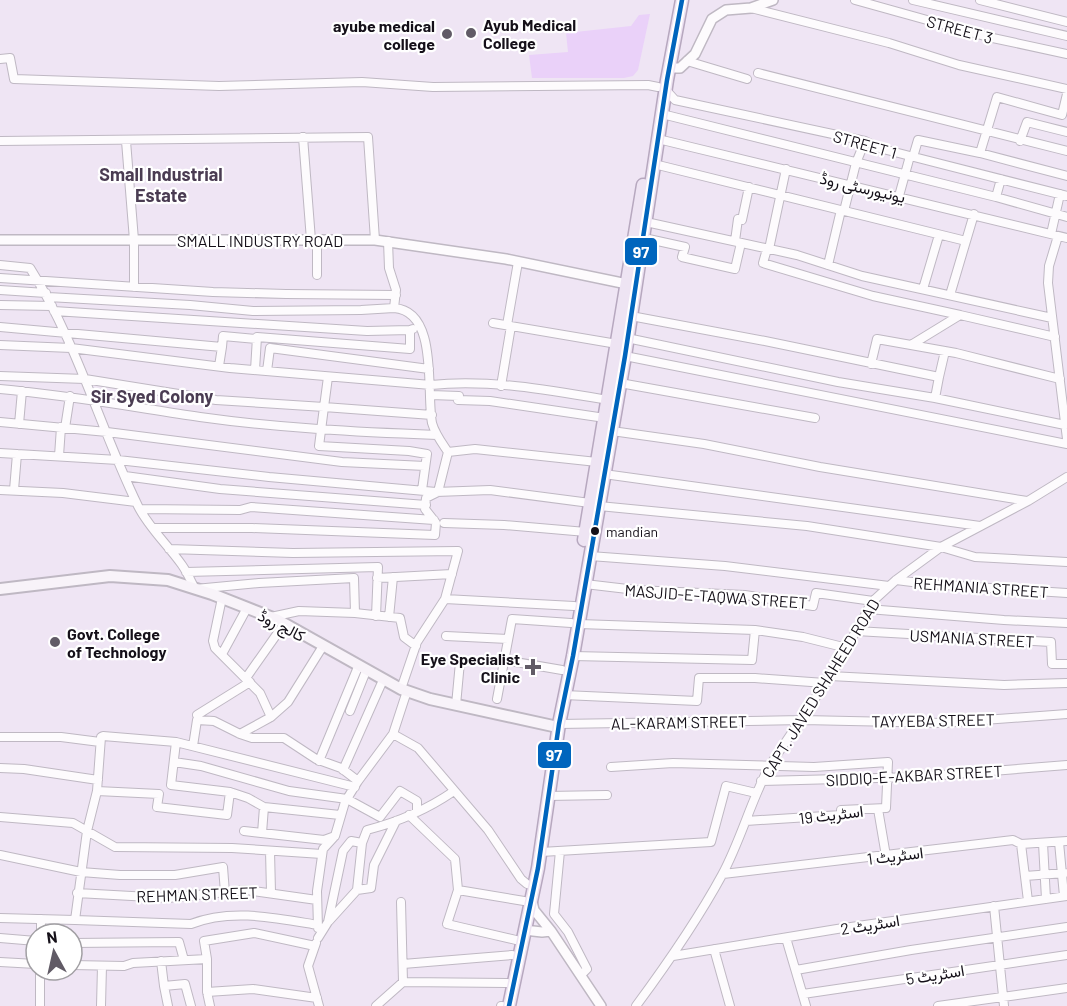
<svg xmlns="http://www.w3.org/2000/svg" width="1067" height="1006" viewBox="0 0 1067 1006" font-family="Barlow,Vazirmatn,sans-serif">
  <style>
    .green { fill: #ead1f9 }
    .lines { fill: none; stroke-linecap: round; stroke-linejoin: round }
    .minor-casing { stroke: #bfb8c3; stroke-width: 10 }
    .tertiary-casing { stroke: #bfb8c3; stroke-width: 12 }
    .secondary-casing { stroke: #bfb8c3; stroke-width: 14 }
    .trunk-casing { stroke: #b7a8bf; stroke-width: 15 }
    .minor { stroke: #fdfbfd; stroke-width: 8 }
    .tertiary { stroke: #fdfbfd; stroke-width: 9 }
    .secondary { stroke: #f8f3f9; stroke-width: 10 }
    .trunk { stroke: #eee4f3; stroke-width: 12 }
    .bus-1-casing { stroke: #fff; stroke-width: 9 }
    .bus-1 { stroke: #0065bd; stroke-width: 4.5 }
    .poi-dot { fill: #615b66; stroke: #fff; stroke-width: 2 }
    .bus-dot { fill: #151019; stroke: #fff; stroke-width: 2 }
    .labels { text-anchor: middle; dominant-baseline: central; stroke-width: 4.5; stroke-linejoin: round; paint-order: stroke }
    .bus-label { font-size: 14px; fill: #151019; stroke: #fff; text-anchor: start }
    .poi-label { font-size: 16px; font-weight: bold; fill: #151019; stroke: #fff; text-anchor: start }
    .street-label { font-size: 16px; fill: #151019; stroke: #fff }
    .neighbourhood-label { font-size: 18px; font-weight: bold; fill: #4a3c52; stroke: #fff }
    .line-badge { stroke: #fff; stroke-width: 2 }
    .badge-label { font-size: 16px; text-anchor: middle; font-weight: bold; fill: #fff }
  </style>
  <rect width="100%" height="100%" fill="#efe5f4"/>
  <path class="green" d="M650,14L638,70L633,76L624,78H532L529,55L568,52L566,33L631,26L639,15Z"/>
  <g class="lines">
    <defs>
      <path id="minor" d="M855,0L988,37L1067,54
        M913,0L1067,36
        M980,0L1067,22
        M751,8L889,43L959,65L1067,89
        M0,59L10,58L14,79L219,86L362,82L433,87L648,85L658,87
        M687,61L747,79
        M758,73L1067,151
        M666,90L675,100L865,141L879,148L910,156L1067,196
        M662,114L996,197L1001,179
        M303,137L311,240
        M658,139L1067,238
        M0,141L368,137L375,240
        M126,141L134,240V287
        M1020,141L1027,122L1067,132
        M980,153L997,97L1062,115L1067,94
        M913,157L918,140L980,153L1067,176
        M654,164L966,241L974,214
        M899,196L910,156
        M996,197L1067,217
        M844,211L856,163L865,141
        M646,222L797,255L862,276L1052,318
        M1051,234L1060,194
        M1058,236L1049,266L1048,283L1067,439
        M644,238L685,247L682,257L735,269L741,243
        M317,240V275
        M735,241L738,219L742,220L749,187
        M767,249L763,263L873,296L960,315
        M769,249L786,169
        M0,265L30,268C77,342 100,428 138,506C149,528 168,545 182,565C187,572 191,581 195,589L259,583L354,578L355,613
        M828,265L841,210
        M0,278L213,292L286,294L396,295
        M923,289L939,235
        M0,290L46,293
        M950,295L966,241
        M48,297L190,305L253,311L361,310L394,308
        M0,305L52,306
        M54,311L367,331L410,330
        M631,316L765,341L939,377L935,398L1065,425
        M493,323L617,344
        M507,325L518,262
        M0,327L222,347L223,336L257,339
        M627,338L838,382L935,398
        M0,345L71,348L230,368L431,385C489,379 550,390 608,400
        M911,345L956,353L1060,379
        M625,356L1067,444
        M871,364L877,339L911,345L960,315L1055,337
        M219,366L222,347
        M255,370L257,337L410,349V330L413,329
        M267,371L270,348L429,369
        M0,376L85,379L216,400L324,407L319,446L409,451L427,454L422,490
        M328,377L324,407L432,415
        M939,377L945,351
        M620,383L815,418
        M501,386L511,326
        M0,389C67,395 133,407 200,417C278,428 358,432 437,435
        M431,395L459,396L458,400L490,401L605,418
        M0,422L107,432L342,462L425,466
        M19,424L22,391
        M65,428L70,396
        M612,431L704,444L820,467L1027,501
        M448,452L475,449L597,462
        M0,453L118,460L269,477L436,492L490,490L590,503
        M59,456L61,427
        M604,474L980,526
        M125,476L220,489L426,505
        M0,490L63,493L136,502
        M14,490L17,454
        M599,506L807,526L941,547L975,557L1067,562
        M140,509L240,510L251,507L434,520
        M444,523L504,525L586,532
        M153,528H252L435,535L436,523L425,509L426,498L438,492L448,452C442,443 435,434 432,423C426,392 439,311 394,308L396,290L389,268L388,241
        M169,549L293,553L458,551L445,599L417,642L401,689
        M590,556L725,566L889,586
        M186,572L378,567L376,616
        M377,578L452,574
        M896,580L928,584L1067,593
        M585,584L636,590L745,595L813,606L816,593L873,601
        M445,599L574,606
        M868,609L1004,620L1067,623
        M271,617L299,611L355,613L400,618L404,637L416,646
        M389,617L393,577
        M579,624L755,630L803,637L847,648
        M856,631L1051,642L1052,664H1067
        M446,636L508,639
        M222,654L247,608
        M573,656L752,660L755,630
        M504,660L562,670
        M830,676L1004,685L1067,683
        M246,678L284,624
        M564,695L697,701L699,678H755L825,683
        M497,699L512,619L571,623
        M456,705L460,662
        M350,711L366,671
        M197,715L250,682
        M271,717L288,702L323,646
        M559,724L803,720L943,723L1067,714
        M240,734L252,738H284L316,759L341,768L358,781
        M393,734L418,748L488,830L521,879L527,884
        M0,737H61L100,742
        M176,742L171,785L230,792L248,798L264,807L340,815
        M193,746L197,720L214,721L240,734L271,717L260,693L215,648L213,641L222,598
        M319,761L358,667
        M174,762L201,766L289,791L347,799L380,817L400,791L417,801V812
        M611,767L673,763L814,767L888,762L886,808L841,810V815L746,821
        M0,768L24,769L98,780
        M343,770L383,680
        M761,781L916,777L1067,765
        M97,791L101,737L103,736L176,742L355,787
        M547,796L607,795
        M878,809L886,856
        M409,815L455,859L458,890L447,924L516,940
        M0,817L73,823L87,831L97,791L159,794L157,807L227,815L230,792
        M244,831L324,840L335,836L345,802L358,781L393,734L407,691
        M262,833L264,807
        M1059,842L1064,896
        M1043,843L1046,899
        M1021,844L1028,901
        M270,851L271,892
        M560,851L554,914L568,932L587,969L581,975
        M541,852L711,842L726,786L756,793
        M0,855L81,872L120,875H175L223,867L225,893
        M723,874L1013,840L1021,844L1067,841
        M1025,876L1065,873
        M357,890L371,888L374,865L396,821
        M458,890L524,901
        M77,893L168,898L246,890L317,900
        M401,902L403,982
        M994,906L1004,1006
        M0,918L75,920L87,831L115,847L232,848L322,854
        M75,920L191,924C231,908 276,918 318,925
        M329,921L357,890L362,843
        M318,928L317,891L323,849L334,837
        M41,934V919
        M0,938L36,941
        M318,938L328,922L343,851L351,841L362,843L367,830C398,822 428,809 454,791
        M786,938L806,1006
        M72,943L179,942L184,960
        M316,943L308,966L319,1006
        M714,949L730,1006
        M673,956L837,929L1067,896
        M161,961L164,986L185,984L191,1006
        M0,962L36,964
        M403,964L512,955
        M72,965L124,966L133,963L207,959
        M796,970L911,950L1067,927
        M164,986L168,1006
        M207,992L253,989L317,998
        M803,994L1067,955
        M40,1006V970
        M101,1006L102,966
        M210,1006L207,992V959L204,941L254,933L315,946
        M376,1006L403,982L507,983
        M501,1006H502
        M636,1006C667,964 697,921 722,875C741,840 751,800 770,765L833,672L873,601L896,580L941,547L1028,501L1067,477
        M938,1006L1067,988"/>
      <path id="tertiary" d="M670,68H680L695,54L712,19L726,10L751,8L773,0
        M0,240H375L506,259L627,284
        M532,901L534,910L551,931L601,1006
        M524,930L542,932L551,931"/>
      <path id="secondary" d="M0,589L110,576L168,580L212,594L278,620L401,689L430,699L553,726"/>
      <path id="trunk" d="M584,540L643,185
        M509,1006L538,868L559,724L573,656L625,356L667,80L682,0"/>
    </defs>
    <use href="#minor" class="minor-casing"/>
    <use href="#tertiary" class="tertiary-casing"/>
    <use href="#secondary" class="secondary-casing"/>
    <use href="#trunk" class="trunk-casing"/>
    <use href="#minor" class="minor"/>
    <use href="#tertiary" class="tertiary"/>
    <use href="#secondary" class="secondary"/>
    <use href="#trunk" class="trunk"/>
    <defs>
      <path id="bus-1" d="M509,1006L538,868L559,724L573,656L625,356L667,80L682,0"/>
    </defs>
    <use href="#bus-1" class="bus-1-casing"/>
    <use href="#bus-1" class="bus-1"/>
  </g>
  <g class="poi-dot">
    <circle cx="471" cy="33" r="6"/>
    <circle cx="447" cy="34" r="6"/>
    <circle cx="55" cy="642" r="6"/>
    <path d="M530 658h6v6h6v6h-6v6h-6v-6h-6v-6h6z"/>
  </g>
  <circle class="bus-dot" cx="595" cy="531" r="5"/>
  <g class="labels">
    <g class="bus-label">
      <text x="606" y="531">mandian</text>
    </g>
    <g class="poi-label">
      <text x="483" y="24">Ayub Medical<tspan x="483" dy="18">College</tspan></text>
      <text x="435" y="25" text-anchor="end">ayube medical<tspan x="435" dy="18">college</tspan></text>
      <text x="67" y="633">Govt. College<tspan x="67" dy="18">of Technology</tspan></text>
      <text x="520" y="658" text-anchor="end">Eye Specialist<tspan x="520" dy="18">Clinic</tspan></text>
    </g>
    <g class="street-label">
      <text transform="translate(960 29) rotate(15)">STREET 3</text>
      <text transform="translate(865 144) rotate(16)">STREET 1</text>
      <text transform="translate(863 187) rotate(13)">یونیورسٹی روڈ</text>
      <text x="260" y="240">SMALL INDUSTRY ROAD</text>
      <text transform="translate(981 587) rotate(4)">REHMANIA STREET</text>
      <text transform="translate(716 596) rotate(4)">MASJID-E-TAQWA STREET</text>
      <text transform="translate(282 625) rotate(27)">کالج روڈ</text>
      <text transform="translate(972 638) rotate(3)">USMANIA STREET</text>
      <text transform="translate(820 688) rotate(-58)">CAPT. JAVED SHAHEED ROAD</text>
      <text transform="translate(933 720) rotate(-1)">TAYYEBA STREET</text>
      <text transform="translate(679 722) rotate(-1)">AL-KARAM STREET</text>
      <text transform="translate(914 775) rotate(-3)">SIDDIQ-E-AKBAR STREET</text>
      <text transform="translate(831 814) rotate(-7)">اسٹریٹ 19</text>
      <text transform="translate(895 855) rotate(-7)">اسٹریٹ 1</text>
      <text transform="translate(197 894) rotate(-2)">REHMAN STREET</text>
      <text transform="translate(870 924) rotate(-9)">اسٹریٹ 2</text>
      <text transform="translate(935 974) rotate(-9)">اسٹریٹ 5</text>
    </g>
    <g class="neighbourhood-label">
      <text x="161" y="174">Small Industrial<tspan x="161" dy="21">Estate</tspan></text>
      <text x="152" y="396">Sir Syed Colony</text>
    </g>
  </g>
  <g class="line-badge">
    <rect x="624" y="237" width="34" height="29" rx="6" fill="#0065bd"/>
    <rect x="537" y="741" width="35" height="28" rx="6" fill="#0065bd"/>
  </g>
  <g class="badge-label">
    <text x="641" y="258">97</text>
    <text x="554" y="761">97</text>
  </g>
  <g transform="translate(54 952) rotate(352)"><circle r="28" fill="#ffffff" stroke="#a19fa3" stroke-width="1.5"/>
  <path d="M0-4.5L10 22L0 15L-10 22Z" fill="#615b66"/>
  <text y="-9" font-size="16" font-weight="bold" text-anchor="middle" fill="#151019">N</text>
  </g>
</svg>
